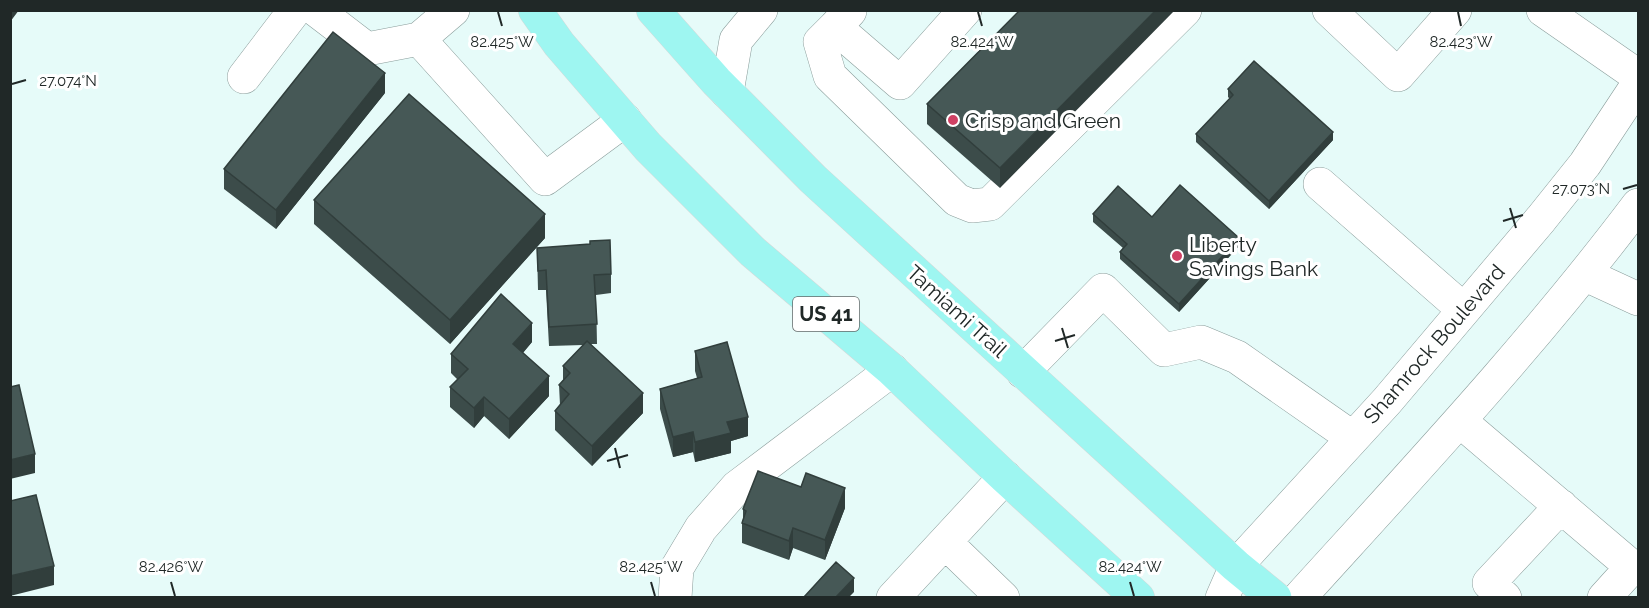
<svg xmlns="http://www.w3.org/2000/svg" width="1649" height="608" viewBox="0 0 1649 608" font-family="Raleway,sans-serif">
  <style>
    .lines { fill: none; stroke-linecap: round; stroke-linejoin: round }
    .minor-casing { stroke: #8a9d9b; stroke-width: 34 }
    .major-casing { stroke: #d7d8d8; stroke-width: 34 }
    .minor { stroke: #fff; stroke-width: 33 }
    .major { stroke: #9ef6f1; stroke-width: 33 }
    .wall { fill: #3c4c4a }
    .shaded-wall { fill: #313e3c }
    .building { fill: #465856; stroke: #313e3c; stroke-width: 1.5 }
    .ticks { fill: none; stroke: #202827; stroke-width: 2 }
    .poi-dot { fill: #d04164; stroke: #fff; stroke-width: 2 }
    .labels { text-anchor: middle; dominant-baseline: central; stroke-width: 6; stroke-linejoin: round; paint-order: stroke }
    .shield { fill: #fff; stroke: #636868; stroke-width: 1.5 }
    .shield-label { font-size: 20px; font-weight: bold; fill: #202827 }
    .poi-label { font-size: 21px; fill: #202827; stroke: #fff; text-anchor: start }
    .street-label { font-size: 21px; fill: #202827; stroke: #fff }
    .ticks-label { font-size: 15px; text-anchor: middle; fill: #202827; stroke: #fff; stroke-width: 6; stroke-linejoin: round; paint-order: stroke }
  </style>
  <rect width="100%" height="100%" fill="#e6fbf9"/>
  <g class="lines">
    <defs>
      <path id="minor" d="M316,10L367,49L419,39
        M453,10L419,39L545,179L625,120
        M1329,10L1398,75L1455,10
        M1543,10L1638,76
        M850,11L835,27L900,83L965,10
        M835,27L820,42L830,76L957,200L972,206L990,204L1185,10
        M244,77L295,10
        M727,92L736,40L761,10
        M1320,184L1464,310
        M1586,275L1638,299
        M1023,372L1103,290L1164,350L1201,342L1237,357L1353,438
        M1460,421L1632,567L1604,598
        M945,542L1003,598
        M675,598L677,568L701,528L737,487L892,370
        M893,598L1005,477
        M1222,598L1236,566L1387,401L1541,219L1585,164L1638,84
        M1299,598C1416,469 1534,343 1638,205
        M1505,598L1489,583L1561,506"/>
      <path id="major" d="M535,10L559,44L648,147L753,252L892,370L1005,477L1138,598
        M653,10L716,81L813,179L1236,566L1275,598"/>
    </defs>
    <use href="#minor" class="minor-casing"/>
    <use href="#major" class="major-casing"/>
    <use href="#minor" class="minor"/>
    <use href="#major" class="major"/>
  </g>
  <path class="wall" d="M1020,10L1000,188L927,124V104Z
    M1228,89L1333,140L1269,209L1196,142V134L1230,99L1228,97Z
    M385,93L276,229L224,189V169Z
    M314,200L545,238L450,344L314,224Z
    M1093,214L1152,217L1239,246L1179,312L1120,259V252L1123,248L1093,222Z
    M537,248L611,274V293L596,295L597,344H591L643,413L592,466L555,430V411L560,405L559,385L563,380V366L583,345L549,346L546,290H538Z
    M532,342L523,353L549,396L509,439L484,416L474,428L450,407V387L458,380L451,373V354Z
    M695,351L748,436L731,441V453L695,462L693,452L673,457L660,409V389L697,378L695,371Z
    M845,508L825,560L793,548L789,560L742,543V523L743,519V509Z"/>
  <path class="shaded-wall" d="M10,10H19L10,22Z
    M1156,10H1175L1000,188V168Z
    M385,73V93L276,229V210Z
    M1333,132V140L1269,209V201Z
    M545,214V238L450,344V320Z
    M1239,238V246L1179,312V304Z
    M532,323V342L513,364V344Z
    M549,376V396L509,439V419Z
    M643,393V413L592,466V446Z
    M484,397V416L474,428V408Z
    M748,417V436L731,441V453L695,462V442L727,422Z
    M693,432V452L673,457V437Z
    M35,454V473L10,479V460Z
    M845,488V508L825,560V540Z
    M793,528V548L789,560V541Z
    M54,566V585L10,596V576Z
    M854,578V592L849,597H836Z"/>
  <path class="building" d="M1020,10H1156L1000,168L927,104Z
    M333,32L385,73L276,210L224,169Z
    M1254,61L1333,132L1269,201L1196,134L1233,95L1228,89Z
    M409,94L545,214L450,320L314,200Z
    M1180,185L1239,238L1179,304L1120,252L1127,244L1093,214L1118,186L1152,217Z
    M610,240L611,274L594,275L597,324L549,327L546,270L538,271L537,248L590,244V241Z
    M501,294L532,323L513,344L549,376L509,419L484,397L474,408L450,387L468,369L451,354Z
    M587,341L643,393L592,446L555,411L569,394L559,385L570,373L563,366Z
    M727,342L748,417L727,422L731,433L695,442L693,432L673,437L660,389L702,377L695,351Z
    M19,385L35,454L10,460V387Z
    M758,471L801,487L806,473L845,488L825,540L793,528L789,541L742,523L746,511L743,509Z
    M36,495L54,566L10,576V501Z
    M836,562L854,578L836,597H804Z"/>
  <path class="ticks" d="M498,12L502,26M978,12L982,26M1458,12L1461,26M12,84L26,80M1623,189L1637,185M1510,208L1516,228M1503,221L1523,215M1062,328L1068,348M1055,341L1075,335M615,448L620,468M607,461L628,455M171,582L175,596M651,582L655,596M1130,582L1134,596"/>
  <g class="poi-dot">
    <circle cx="953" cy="120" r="6"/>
    <circle cx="1177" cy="256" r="6"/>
  </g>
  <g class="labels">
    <rect class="shield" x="793" y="297" width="66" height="34" rx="4.5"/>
    <g class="shield-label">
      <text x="826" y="314">US 41</text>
    </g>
    <g class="poi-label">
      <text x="965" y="120">Crisp and Green</text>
      <text x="1189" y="244">Liberty<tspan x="1189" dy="24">Savings Bank</tspan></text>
    </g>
    <g class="street-label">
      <text transform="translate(957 311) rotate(42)">Tamiami Trail</text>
      <text transform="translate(1434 344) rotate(-49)">Shamrock Boulevard</text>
    </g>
  </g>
  <g class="ticks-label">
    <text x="502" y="47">82.425°W</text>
    <text x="982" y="47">82.424°W</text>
    <text x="1461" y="47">82.423°W</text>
    <text x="68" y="86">27.074°N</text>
    <text x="1581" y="194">27.073°N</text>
    <text x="171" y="572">82.426°W</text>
    <text x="651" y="572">82.425°W</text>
    <text x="1130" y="572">82.424°W</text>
  </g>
  <rect width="1649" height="608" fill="none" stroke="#202827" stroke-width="24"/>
</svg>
